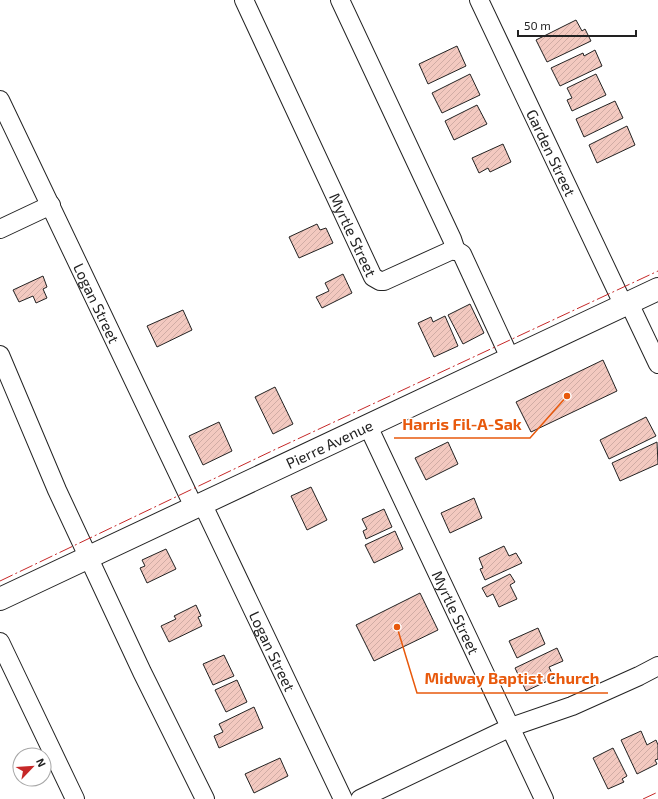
<svg xmlns="http://www.w3.org/2000/svg" width="658" height="799" viewBox="0 0 658 799" font-family="'Exo 2',sans-serif">
  <style>
    .building { fill: url(#building-hatch); stroke: #222 }
    .lines { fill: none; stroke-linecap: round; stroke-linejoin: round }
    .minor-casing { stroke: #222; stroke-width: 20 }
    .major-casing { stroke: #222; stroke-width: 24 }
    .minor { stroke: #fff; stroke-width: 18 }
    .major { stroke: #fff; stroke-width: 22 }
    .power { stroke: #c62828; stroke-width: 1; stroke-dasharray: 14 3 2 3; stroke-linecap: butt }
    .labels { text-anchor: middle; dominant-baseline: central; stroke-width: 3; stroke-linejoin: round; paint-order: stroke }
    .street-label { font-size: 15px; fill: #222; stroke: #fff }
    .leader { fill: none; stroke: #e8590c; stroke-width: 1.5 }
    .callout-dot { fill: #e8590c; stroke: #fff; stroke-width: 1.5 }
    .callout-label { font-size: 16px; text-anchor: middle; font-weight: bold; fill: #e8590c; stroke: #fff; stroke-width: 3; stroke-linejoin: round; paint-order: stroke }
  </style>
  <defs>
    <pattern id="building-hatch" width="6" height="6" patternUnits="userSpaceOnUse"><rect width="6" height="6" fill="#f3c9c0"/><path d="M-1 1l2-2M0 6l6-6M5 7l2-2" fill="none" stroke="#d0aca5"/></pattern>
  </defs>
  <rect width="100%" height="100%" fill="#fff"/>
  <path class="building" d="M576,20L582,31L585,29L591,41L547,62L536,40Z
    M457,46L466,66L428,84L419,64Z
    M595,50L602,66L560,86L551,68L583,53L584,56Z
    M470,74L480,95L442,113L432,93Z
    M596,74L606,95L572,111L567,100L572,98L567,88Z
    M615,101L623,118L584,137L576,119Z
    M477,105L487,124L454,140L445,121Z
    M627,126L635,145L597,163L589,145Z
    M503,144L511,162L490,172L488,168L479,173L472,158Z
    M317,224L320,230L326,228L333,243L299,258L289,237Z
    M343,274L352,293L322,308L316,297L329,291L325,283Z
    M43,276L47,287L43,289L47,298L36,303L33,296L19,302L13,290Z
    M470,304L484,333L463,344L448,315Z
    M183,310L192,330L157,347L147,326Z
    M445,316L458,346L434,357L418,323L431,317L433,322Z
    M603,360L617,391L531,432L516,402Z
    M275,387L293,424L273,434L255,397Z
    M646,417L656,436L609,459L600,440Z
    M219,422L232,451L203,465L189,436Z
    M448,442L458,464L426,480L415,458Z
    M657,442L658,464L620,481L612,463Z
    M311,487L327,520L307,530L291,496Z
    M474,498L482,518L450,533L441,513Z
    M384,509L392,527L366,539L363,531L367,529L362,519Z
    M395,531L403,549L374,563L365,545Z
    M504,546L509,556L516,553L522,563L485,580L480,569L483,568L479,558Z
    M166,549L176,569L147,583L140,568L145,566L142,560Z
    M510,574L515,582L510,585L517,599L499,607L493,594L487,597L482,588Z
    M420,593L438,630L374,661L356,625Z
    M196,605L201,616L198,617L202,626L169,642L161,626L176,619L174,616Z
    M538,628L545,644L517,658L509,641Z
    M557,648L563,661L549,667L554,678L526,691L515,668Z
    M224,655L234,676L213,685L203,664Z
    M237,680L247,702L226,712L215,690Z
    M254,707L263,728L219,748L214,736L223,732L219,724Z
    M641,731L647,745L656,740L658,745V759L655,760L657,764L637,774L621,740Z
    M613,748L627,776L622,779L624,782L608,789L593,758Z
    M280,758L288,776L254,793L245,774Z"/>
  <g class="lines">
    <defs>
      <g id="minor">
        <path id="s1" d="M244,0L373,277L380,281H384L450,251C455,250 458,251 462,254L510,358"/>
        <path d="M340,0L452,239L456,251"/>
        <path id="s2" d="M479,0L624,306"/>
        <path id="s3" d="M0,100L194,507"/>
        <path d="M0,229L51,205"/>
        <path d="M629,303L658,364"/>
        <path d="M0,355L57,490L142,672L205,799"/>
        <path id="s4" d="M368,426L544,799"/>
        <path id="s5" d="M202,503L343,799"/>
        <path d="M0,642L75,799"/>
        <path d="M360,799L511,727L572,706L639,676L658,666"/>
      </g>
      <g id="major">
        <path id="s6" d="M0,599L658,289"/>
      </g>
    </defs>
    <use href="#minor" class="minor-casing"/>
    <use href="#major" class="major-casing"/>
    <use href="#minor" class="minor"/>
    <use href="#major" class="major"/>
    <path class="power" d="M0,581L274,450L658,271
      M643,799L658,792"/>
  </g>
  <g class="labels">
    <g class="street-label">
      <text stroke="none"><textPath href="#s2" startOffset="169">Garden Street</textPath></text>
      <text stroke="none"><textPath href="#s1" startOffset="259">Myrtle Street</textPath></text>
      <text stroke="none"><textPath href="#s3" startOffset="225">Logan Street</textPath></text>
      <text stroke="none"><textPath href="#s6" startOffset="364">Pierre Avenue</textPath></text>
      <text stroke="none"><textPath href="#s4" startOffset="206">Myrtle Street</textPath></text>
      <text stroke="none"><textPath href="#s5" startOffset="164">Logan Street</textPath></text>
    </g>
  </g>
  <path class="leader" d="M567 396L530 438H394M397 627L417 693H608"/>
  <g class="callout-dot">
    <circle cx="567" cy="396" r="4"/>
    <circle cx="397" cy="627" r="4"/>
  </g>
  <g class="callout-label">
    <text x="462" y="430">Harris Fil-A-Sak</text>
    <text x="512" y="684">Midway Baptist Church</text>
  </g>
  <g transform="translate(32 767) rotate(65)"><circle r="19" fill="#ffffff" stroke="#a7a7a7"/>
  <path d="M0-3L7 15L0 10L-7 15Z" fill="#c62828"/>
  <text y="-6" font-size="11" font-weight="bold" text-anchor="middle" fill="#222222">N</text>
  </g>
  <path d="M518 30v6h118v-6" fill="none" stroke="#222222" stroke-width="2"/>
  <text x="524" y="30" font-size="12" fill="#222222" stroke="#ffffff" stroke-width="3" paint-order="stroke">50 m</text>
</svg>
